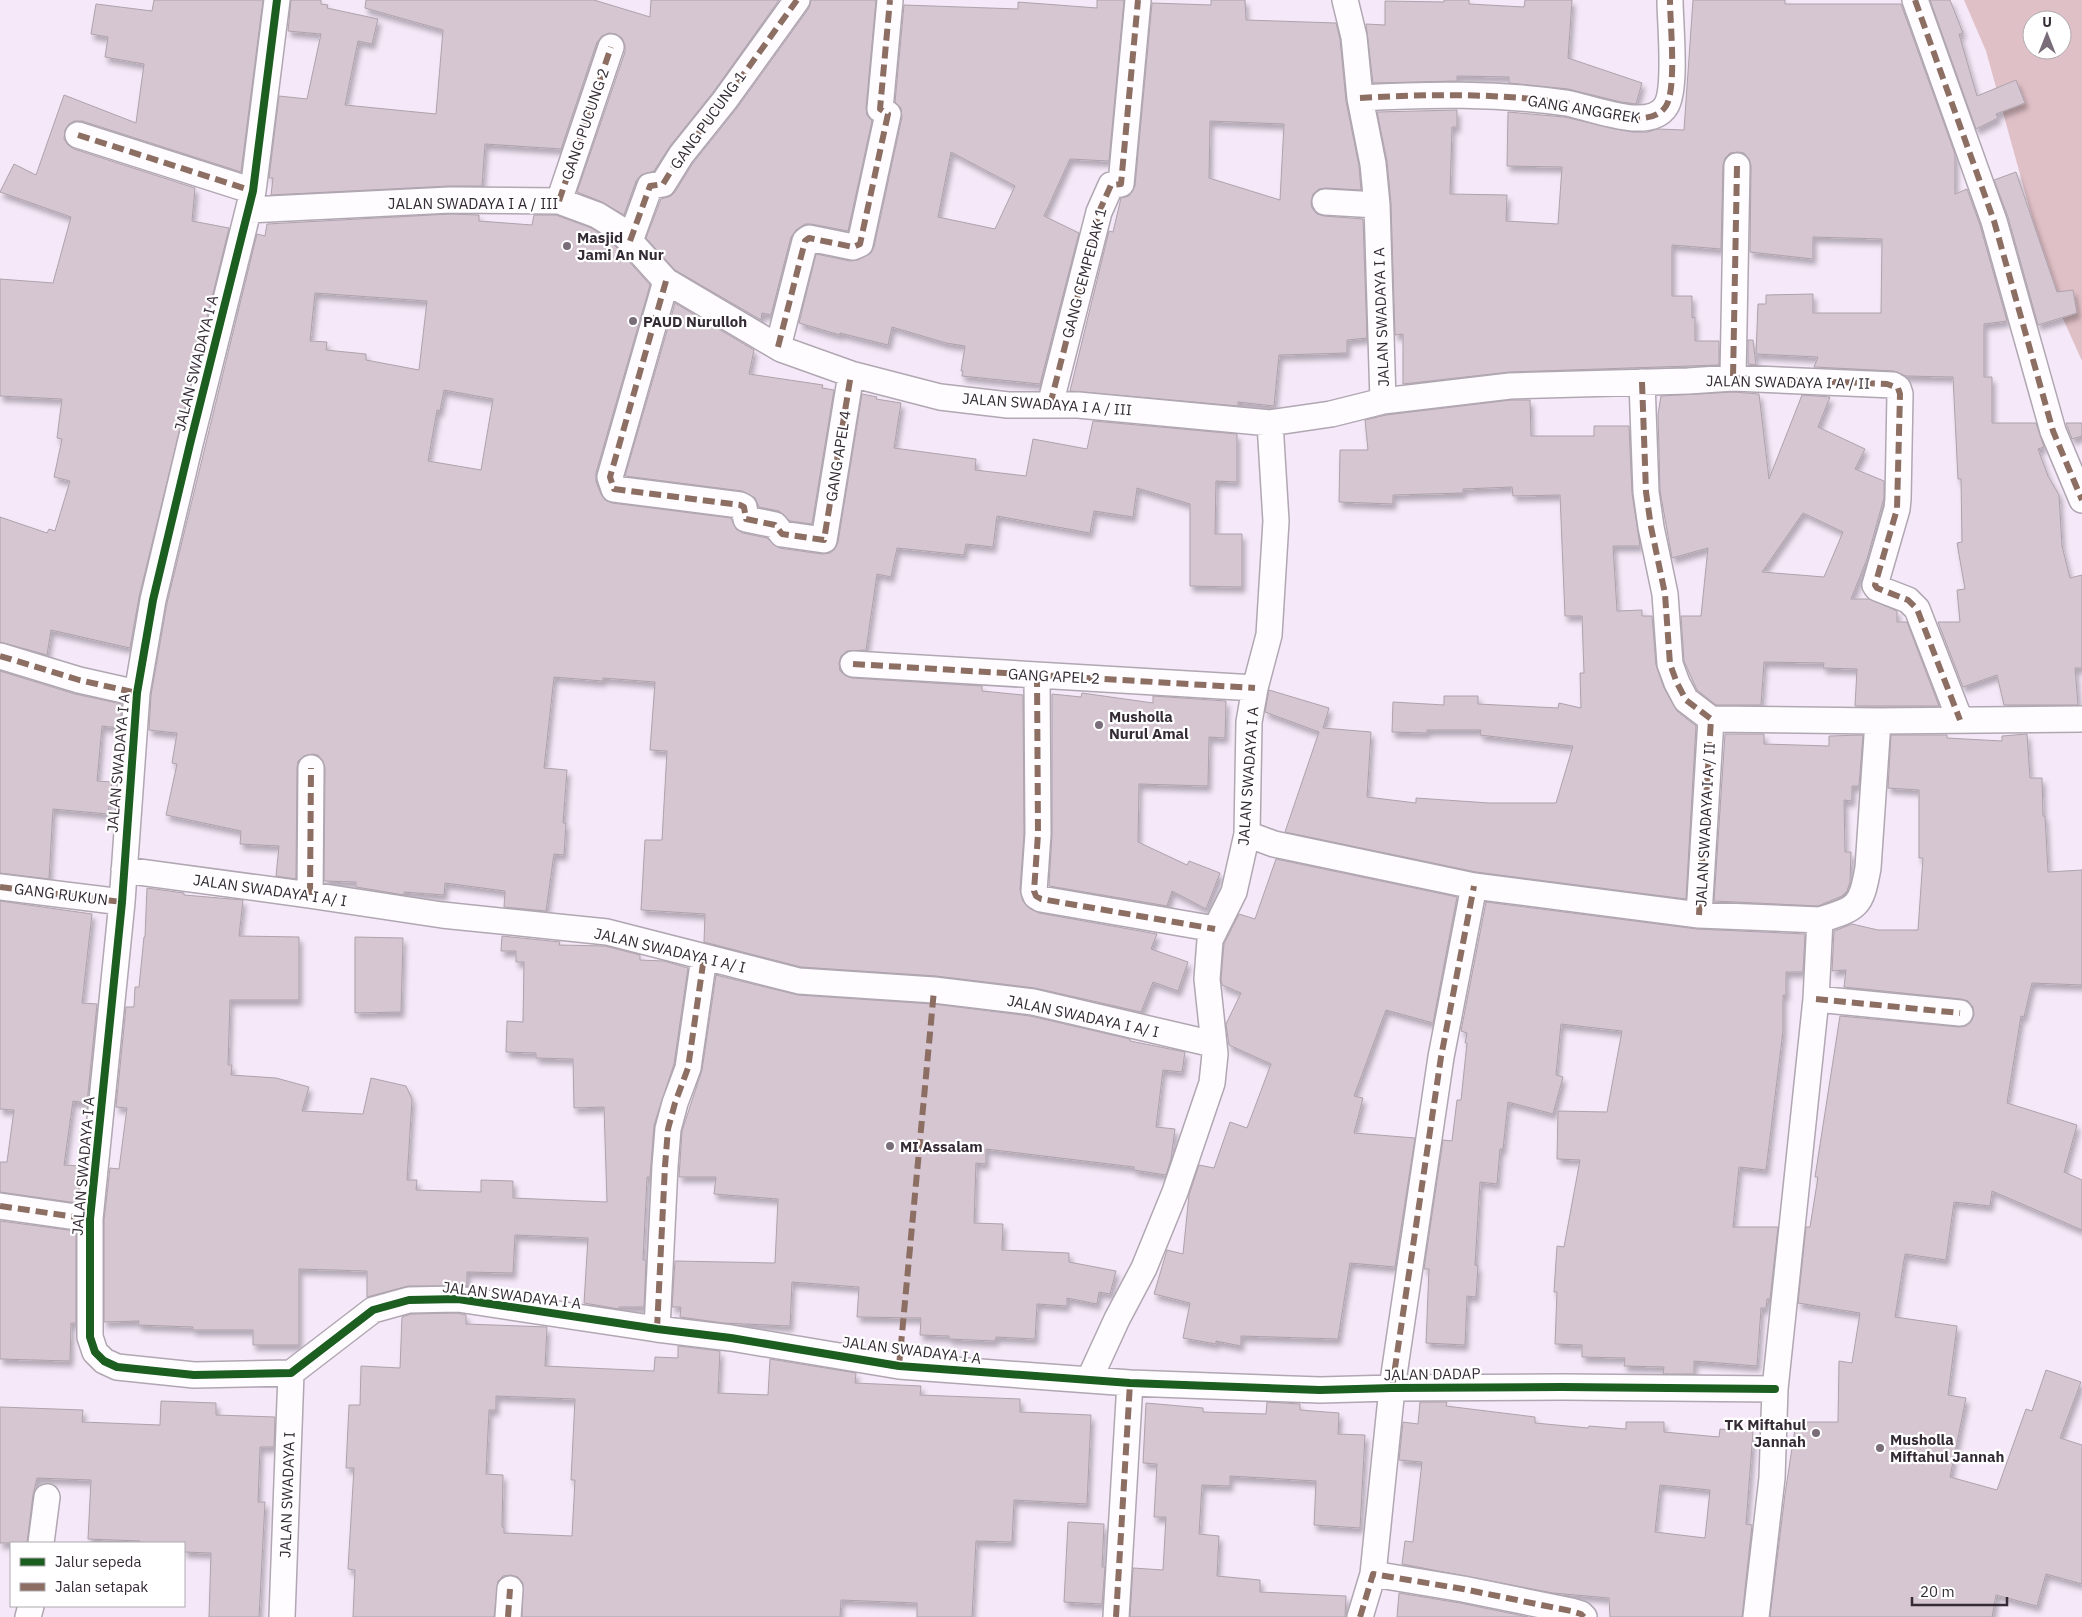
<svg xmlns="http://www.w3.org/2000/svg" width="2082" height="1617" viewBox="0 0 2082 1617" font-family="'IBM Plex Sans',sans-serif">
  <style>
    .forest { fill: #e0c0c7; fill-rule: evenodd }
    .building { fill: #d5c6d1; stroke: #aea2ac; fill-rule: evenodd; filter: url(#shadow) }
    .lines { fill: none; stroke-linecap: round; stroke-linejoin: round }
    .minor-casing { stroke: #b0a7b2; stroke-width: 28 }
    .minor { stroke: #fefcfe; stroke-width: 25 }
    .quiet { stroke: #8d6e63; stroke-width: 6; stroke-dasharray: 12 6; stroke-linecap: butt }
    .cycleway-casing { stroke: #fff; stroke-width: 11 }
    .cycleway { stroke: #1b5e20; stroke-width: 8 }
    .poi-dot { fill: #786d79; stroke: #fff; stroke-width: 2 }
    .labels { text-anchor: middle; dominant-baseline: central; stroke-width: 4.5; stroke-linejoin: round; paint-order: stroke }
    .street-label { font-size: 15px; fill: #342b35; stroke: #fff }
    .poi-label { font-size: 15px; font-weight: bold; fill: #342b35; stroke: #fff; text-anchor: start }
  </style>
  <defs>
    <filter id="shadow"><feDropShadow dx="3" dy="5.5" stdDeviation="2.5" flood-color="#0004"/></filter>
  </defs>
  <rect width="100%" height="100%" fill="#f5e8f8"/>
  <path class="forest" d="M1964,0H2082V361L2055,301L1986,51ZM2032,20H2062V50H2032Z"/>
  <path class="building" d="M154,0H263L241,172L82,121H74L69,124L65,130L64,139L68,145L74,149L195,188L192,221L229,228L139,597L130,648L51,630L47,655L0,642V517L47,533L49,529L55,531L70,481L54,477L62,439L57,438L62,399L0,396V279L53,283L71,217L0,192L14,164L36,175L64,95L136,123L144,64L105,57L108,37L91,34L96,4L152,11Z
    M291,0H321V4L328,5L327,8L378,19L372,44L358,41L345,105L436,114L443,30L365,8L366,0H594L650,17L651,0H779L714,91L670,146L654,171L641,175L636,181L624,215L602,202L577,192L625,52V45L622,38L616,34L609,33L602,36L597,42L561,149L485,144L482,186H449L271,195L273,178H269L279,96L307,99L321,34L288,31Z
    M811,0H876L866,108L867,115L872,121L848,231L811,224H805L796,230L791,237L771,315L762,313L761,320L675,270L646,238L661,199L671,196L675,192L693,163L737,108L809,8Z
    M1097,0H1124L1109,161L1070,159L1044,216L1079,233L1040,384L962,376L963,371H961L965,346L946,343L892,327L888,345L840,333V335L799,323L816,254L850,261L858,260L871,253L874,247L902,117L901,108L895,102L904,5L1018,9V2L1097,8ZM951,152L1015,186L995,229L938,217Z
    M1211,0H1245L1246,20L1336,23L1340,39L1346,101L1359,166L1361,190L1326,188L1319,189L1313,194L1311,202L1312,208L1317,214L1324,216L1363,219L1367,338L1347,340V353L1279,355L1274,406L1238,402V406L1070,391L1109,231L1113,232L1121,198L1129,196L1135,186L1152,3L1211,5ZM1210,121L1284,124L1280,200L1209,178Z
    M1444,0H1469V4L1524,7L1525,0H1572L1568,58L1642,83L1636,104L1621,102L1568,89L1509,83V77L1457,76V81L1373,83L1366,24L1385,25V1L1444,2Z
    M1693,0H1785V4H1901L1955,154V194L1967,189L1980,225L2007,321L1984,324V377H1992V423H2036L2044,447L2038,449L2048,476L2059,495L2062,546L2070,578L2082,575V668H2075L2078,705H2004L1997,675L1963,687L1938,622H1960L1957,590L1965,589L1957,543L1962,542L1961,479H1958L1953,377L1906,376L1894,371L1814,367L1818,357L1756,354L1758,304H1766V295L1813,294V313H1881L1882,239L1813,237V259L1750,252L1751,166L1749,159L1744,153L1738,152L1730,153L1725,158L1723,165L1721,249L1672,245V296H1692V318L1695,317V341H1719V365L1510,372L1403,384V334L1395,335L1391,204L1387,161L1377,112L1457,110V127H1452L1450,194L1507,195L1506,221L1558,224L1562,167L1507,166L1508,112L1564,117L1632,132H1648L1657,129L1684,130Z
    M1930,0H1950L1963,33L1959,34L1977,96L2016,80L2025,103L1996,114L1998,118L1976,129Z
    M2016,172L2057,292L2073,290L2077,313L2038,325L2008,217L1994,180Z
    M450,214L479,215V221L532,225L534,215H556L591,228L609,239L650,285L596,473V482L601,494L605,500L612,503L731,518L736,529L743,533L767,538L779,548L822,554L830,553L835,549L838,542L862,394L877,397L876,399L901,403L894,448L976,459L975,470L1026,476L1033,439L1087,449L1093,421L1237,434V482L1216,481L1215,534H1242V587L1190,586V504L1137,488L1133,517L1094,511L1090,533L997,516L993,547L966,544L964,555L897,548L891,577L877,574L866,650L847,651L841,656L839,663L840,671L846,676L852,678L982,686V691L1023,695L1024,834L1020,890L1023,901L1029,908L1039,913L1157,934L1151,949L1188,962L1178,991L1153,982L1141,1012L1035,988L936,976L801,967L704,942L705,914L641,910L645,840H662L667,751L650,750L655,682L603,678V681L554,677L544,768L567,770L563,823H566L564,855L554,854L546,911L504,907L505,891L445,883L444,895L404,892V895L356,887V882L324,881L325,768L323,761L318,755L312,754L304,756L298,761L297,768L296,879L276,876L279,846L240,844L241,831L166,815L177,764L172,763L177,733L149,730L151,695L167,603L257,234L265,236L267,224ZM315,293L427,301L419,370L366,360V354L326,350L327,342L310,341ZM444,390L493,399L481,470L428,461L437,410L440,411Z
    M675,303L754,350L749,374L823,385L822,388L834,390L812,524L790,521L779,511L759,507L755,498L742,491L625,476Z
    M1748,340H1753L1756,365L1748,364Z
    M1733,392L1759,394L1769,479L1802,395L1830,397L1818,427L1865,449L1855,469L1884,481V498L1867,559L1851,599H1869L1897,611V622H1907L1939,706H1855L1857,669L1823,668L1824,663L1764,662L1761,705H1716L1697,690L1684,661L1681,616H1701L1708,548L1672,558L1660,491L1658,414L1661,396ZM1803,513L1843,532L1824,577L1762,572Z
    M1511,400H1530L1531,436H1594V426H1629L1632,493L1640,546H1613L1617,611L1642,610V616H1652L1656,665L1664,688L1677,711L1696,726L1686,899L1476,872L1285,832L1319,732L1265,712L1269,690L1329,708L1323,728L1371,732L1367,797L1416,803V798L1489,803H1556L1573,746L1480,735L1481,730H1427V733L1392,732L1393,702L1444,705V696H1478V704L1558,708L1559,703L1581,708L1580,673H1584L1582,616H1565L1560,495L1513,496L1512,487L1463,489V493L1393,495V504L1339,502L1340,450H1368L1365,420L1386,415Z
    M2066,423H2082V436L2072,439Z
    M0,671L75,694L122,704L120,728L102,726L97,781L112,782L108,814L53,809L49,879L0,873Z
    M1082,693L1153,703V696L1226,701L1225,738L1209,737L1208,786L1139,784L1138,842L1187,865L1189,861L1220,873L1206,909L1172,891L1167,906L1049,886L1052,834V694L1081,697Z
    M1725,734H1764V744L1829,746V736L1863,735L1859,786H1852V801L1844,800L1845,852H1851L1850,882L1847,891L1842,896L1818,906L1714,901Z
    M2027,734L2030,778H2042L2043,816H2045L2048,872L2082,870V985L2032,983L2024,1017L2021,1016L2007,1103L2077,1125L2064,1172L2082,1180V1230L1992,1191L1990,1206L1954,1202L1946,1260L1905,1254L1895,1317L1957,1326L1948,1395L1966,1398L1950,1477L1997,1490L2026,1409L2032,1411L2046,1370L2081,1382L2060,1438L2082,1445V1584L2046,1574L2037,1606L1996,1595L1992,1617H1770L1785,1494L1796,1422H1838L1839,1361L1852,1363L1860,1313L1798,1303L1806,1227H1810L1818,1177H1815L1840,1016L1959,1027L1966,1026L1971,1022L1974,1015L1973,1007L1968,1001L1961,999L1844,987L1846,970L1832,971L1834,931L1852,924L1878,930H1918L1923,858H1919V790L1888,788L1891,735H1947V738L2002,741V736Z
    M1276,859L1457,897L1433,1023L1386,1010L1354,1096L1363,1098L1354,1133L1415,1138L1395,1267L1350,1263L1338,1339L1241,1336V1346L1216,1341V1344L1183,1338L1190,1303L1154,1294L1167,1250L1183,1254L1189,1195L1199,1165L1214,1168L1230,1122L1247,1128L1271,1064L1229,1045L1226,1024L1241,993L1222,985L1221,979L1224,944L1239,914L1255,919Z
    M147,888L184,893V895L243,900L239,936L299,937V1000H230L228,1065H232L231,1075L276,1078L309,1087L302,1111L363,1114L371,1078L406,1086L412,1099L407,1180H417L416,1190L481,1192V1180L513,1181V1198L607,1202L604,1107L574,1108L573,1059L536,1058V1053L506,1052L507,1021L523,1022L524,962H516V951H501L502,936L560,942L559,945L605,946L640,955V960L664,961L688,968L674,1064L654,1125L650,1177H647L643,1260H646L644,1307H619V1309L584,1303L588,1238L515,1235L513,1273L467,1272V1286H408L367,1297V1271L299,1269V1345H253V1330H193V1327L138,1325L139,1321L104,1322V1220L110,1168L119,1169L127,1108L116,1107L126,1007H134L135,987H139L144,937H145Z
    M0,901L92,914L82,1003L97,1004L87,1103L73,1101L64,1165L81,1166L77,1203L0,1192V1162H7L14,1110L0,1109Z
    M1486,902L1697,929L1805,934L1803,972H1786V995H1783V1031L1766,1170L1739,1167L1733,1227H1778L1770,1299H1767L1766,1308H1761L1757,1366L1694,1361V1374H1663L1664,1367L1624,1366L1625,1358L1582,1357V1345L1555,1344L1557,1292H1554L1557,1246L1564,1247L1580,1160L1557,1159L1558,1111L1607,1112L1622,1031L1561,1024L1556,1075L1563,1077L1553,1114L1508,1102L1503,1149H1500L1497,1184L1480,1182L1475,1265L1478,1266L1476,1297L1467,1296L1465,1345L1426,1343L1429,1269H1424L1443,1140L1452,1141L1457,1100H1461L1467,1043H1465L1467,1033L1461,1031Z
    M355,937L403,938L401,1012L355,1013Z
    M716,975L798,995L933,1004L1030,1016L1130,1039V1041L1185,1052L1182,1072L1163,1070L1156,1127L1175,1129L1171,1159L1166,1175L1134,1170V1167L986,1149V1164L976,1163L974,1223L1003,1224L1002,1250L1069,1253V1262L1116,1271L1110,1294L1099,1292L1097,1304L1067,1298V1306L1037,1304L1035,1339L996,1337L995,1341L949,1339V1336L920,1335L921,1318L857,1317L859,1287L792,1282L790,1326L723,1323L680,1317L681,1307H672L675,1261L775,1263L778,1199L714,1194L716,1177H679L682,1131L702,1070Z
    M0,1221L76,1231V1323H71L70,1361L0,1359Z
    M457,1313L466,1315V1324L547,1327L545,1366L654,1371L655,1357L678,1358V1346L720,1351L718,1393L768,1395L770,1359L856,1373L855,1383L921,1386L920,1395L1020,1399V1412L1091,1415L1087,1504L1014,1500L1012,1542L976,1541L972,1617H917V1603L841,1600L840,1617H522L523,1583L518,1577L511,1575L503,1576L498,1581L494,1617H353L355,1570L348,1569L354,1468H346L349,1405H360L361,1366L400,1368L402,1317L411,1314ZM496,1396L575,1399L571,1480H575L572,1536L504,1533V1527H502L503,1475L486,1474L489,1410H496Z
    M161,1401L216,1403V1415L275,1417L274,1447H260L258,1502H265L259,1617H209L211,1553L184,1552V1543H140V1541L88,1539L91,1480L37,1478L33,1495L27,1543H0V1407L83,1410L82,1422L160,1425Z
    M1267,1402L1300,1404V1410L1339,1413L1338,1434L1365,1435L1360,1528L1314,1525L1316,1481L1230,1476V1486L1202,1485L1199,1534L1219,1536L1217,1576L1260,1580V1592L1346,1596L1345,1617H1130L1133,1568L1163,1570L1166,1517H1154L1157,1464L1143,1463L1146,1403L1203,1408V1412L1266,1414Z
    M1420,1402H1447L1446,1406L1535,1417V1423L1588,1428L1589,1426L1626,1429V1422H1664V1432L1719,1437L1720,1429L1753,1432L1746,1524L1752,1525L1742,1617H1610L1609,1598L1553,1593L1402,1564L1405,1541L1413,1542L1422,1462L1399,1460L1403,1422L1418,1424ZM1660,1485L1710,1490L1705,1538L1655,1532Z
    M1068,1522L1104,1524L1102,1567H1105L1102,1604L1064,1602Z
    M1399,1593L1460,1603L1528,1617H1397Z"/>
  <g class="lines">
    <defs>
      <path id="minor" d="M277,0L253,191L190,444L153,600L137,693L122,902L90,1219V1337L95,1352L104,1361L117,1367L194,1375L291,1373L373,1310L409,1300L458,1299L657,1329L731,1338L899,1366L1130,1383L1320,1390L1392,1388L1562,1387L1775,1389
        M1915,0L1994,221L2053,431L2082,500
        M1360,98C1429,94 1497,93 1566,103C1591,107 1649,133 1666,106C1677,88 1670,23 1670,0
        M78,135L253,191
        M559,201L611,47
        M1325,202L1377,205
        M249,210L450,200L559,201L597,215L618,228L666,281L781,349L851,374L940,397L1008,405H1078L1270,423
        M630,241L650,186L663,184L681,155L725,100L797,0
        M666,281L610,477L614,489L740,505L744,507L746,519L775,525L782,534L824,540L851,374
        M778,347L805,241L809,238L853,247L860,244L888,114L880,109L890,0
        M1733,378L1737,166
        M1642,382L1646,492L1651,527L1665,594L1670,664L1677,683L1686,700L1711,719L1699,915
        M1383,401L1510,386L1688,381L1733,378L1893,385L1898,388L1900,394L1898,499L1897,509L1875,585L1877,588L1908,600L1917,609L1960,720
        M1050,405L1099,212L1111,185L1121,184L1138,0
        M0,656L79,680L137,693
        M853,664L1255,688
        M1037,675L1038,834L1034,891L1036,896L1041,899L1215,929
        M1711,719L1878,721L2082,719
        M1247,834L1274,844L1474,886L1699,915L1820,920
        M124,870L310,895L442,915L607,932L799,981L934,990L1033,1002L1213,1044
        M0,887L122,902
        M310,895L311,768
        M1816,999L1960,1013
        M0,1206L90,1219
        M657,1329L665,1166L668,1129L675,1103L688,1068L704,957
        M1089,1380L1117,1319L1144,1268L1175,1192L1212,1083L1215,1054L1207,979L1210,940L1234,892L1247,834L1249,722L1255,688L1269,635L1276,521L1270,423L1331,414L1383,401L1377,205L1373,164L1360,98L1354,37L1345,0
        M41,1543L47,1497
        M1373,1574L1463,1589L1571,1611L1581,1614L1584,1617
        M28,1617L31,1606
        M282,1617L291,1373
        M508,1617L510,1589
        M1116,1617L1130,1383
        M1360,1617L1373,1574L1392,1388L1441,1057L1474,886
        M1756,1617L1772,1478L1775,1389L1816,999L1820,920C1858,908 1861,907 1868,868L1878,721"/>
    </defs>
    <use href="#minor" class="minor-casing"/>
    <use href="#minor" class="minor"/>
    <path class="quiet" d="M1915,0L1994,221L2053,431L2082,500
      M1360,98C1429,94 1497,93 1566,103C1591,107 1649,133 1666,106C1677,88 1670,23 1670,0
      M78,135L253,191
      M1737,166L1733,378L1887,384L1898,388L1900,394L1897,509L1875,585L1877,588L1908,600L1917,609L1960,720
      M559,201L611,47
      M630,241L650,186L663,184L681,155L725,100L797,0
      M666,281L610,477L614,489L740,505L744,507L746,519L775,525L782,534L824,540L851,374
      M778,347L805,241L809,238L853,247L860,244L888,114L880,109L890,0
      M1642,382L1646,492L1651,527L1665,594L1670,664L1677,683L1686,700L1711,719L1699,915
      M1050,405L1099,212L1111,185L1121,184L1138,0
      M0,656L79,680L137,693
      M853,664L1255,688
      M1037,675L1038,834L1034,891L1036,896L1041,899L1215,929
      M0,887L122,902
      M310,895L311,768
      M1816,999L1960,1013
      M0,1206L90,1219
      M657,1329L665,1166L668,1129L675,1103L688,1068L704,957
      M899,1366L934,990
      M1392,1388L1441,1057L1474,886
      M508,1617L510,1589
      M1116,1617L1130,1383
      M1360,1617L1373,1574L1463,1589L1571,1611L1581,1614L1584,1617"/>
    <defs>
      <path id="cycleway" d="M277,0L253,191L190,444L153,600L137,693L122,902L90,1219V1337L95,1352L104,1361L117,1367L194,1375L291,1373L373,1310L409,1300L458,1299L657,1329L731,1338L899,1366L1130,1383L1320,1390L1392,1388L1562,1387L1775,1389"/>
    </defs>
    <use href="#cycleway" class="cycleway-casing"/>
    <use href="#cycleway" class="cycleway"/>
  </g>
  <g class="poi-dot">
    <circle cx="567" cy="246" r="5"/>
    <circle cx="633" cy="321" r="5"/>
    <circle cx="1099" cy="725" r="5"/>
    <circle cx="890" cy="1146" r="5"/>
    <circle cx="1816" cy="1433" r="5"/>
    <circle cx="1880" cy="1448" r="5"/>
  </g>
  <g class="labels">
    <g class="street-label">
      <text transform="translate(1584 109) rotate(9)">GANG ANGGREK</text>
      <text transform="translate(708 120) rotate(-54)">GANG PUCUNG 1</text>
      <text transform="translate(585 124) rotate(-71)">GANG PUCUNG 2</text>
      <text x="473" y="203">JALAN SWADAYA I A / III</text>
      <text transform="translate(1084 273) rotate(-75)">GANG CEMPEDAK 1</text>
      <text transform="translate(1381 317) rotate(-92)">JALAN SWADAYA I A</text>
      <text transform="translate(196 363) rotate(-76)">JALAN SWADAYA I A</text>
      <text transform="translate(1788 382) rotate(1)">JALAN SWADAYA I A / II</text>
      <text transform="translate(1047 404) rotate(4)">JALAN SWADAYA I A / III</text>
      <text transform="translate(838 456) rotate(-81)">GANG APEL 4</text>
      <text transform="translate(1054 676) rotate(3)">GANG APEL 2</text>
      <text transform="translate(118 763) rotate(-85)">JALAN SWADAYA I A</text>
      <text transform="translate(1248 776) rotate(-86)">JALAN SWADAYA I A</text>
      <text transform="translate(1705 825) rotate(-87)">JALAN SWADAYA I A / II</text>
      <text transform="translate(270 890) rotate(8)">JALAN SWADAYA I A/ I</text>
      <text transform="translate(61 894) rotate(7)">GANG RUKUN</text>
      <text transform="translate(670 950) rotate(13)">JALAN SWADAYA I A/ I</text>
      <text transform="translate(1083 1016) rotate(12)">JALAN SWADAYA I A/ I</text>
      <text transform="translate(83 1166) rotate(-85)">JALAN SWADAYA I A</text>
      <text transform="translate(512 1295) rotate(7)">JALAN SWADAYA I A</text>
      <text transform="translate(912 1350) rotate(7)">JALAN SWADAYA I A</text>
      <text transform="translate(1432 1374) rotate(-1)">JALAN DADAP</text>
      <text transform="translate(287 1495) rotate(-88)">JALAN SWADAYA I</text>
    </g>
    <g class="poi-label">
      <text x="577" y="237">Masjid<tspan x="577" dy="17">Jami An Nur</tspan></text>
      <text x="643" y="321">PAUD Nurulloh</text>
      <text x="1109" y="716">Musholla<tspan x="1109" dy="17">Nurul Amal</tspan></text>
      <text x="900" y="1146">MI Assalam</text>
      <text x="1806" y="1424" text-anchor="end">TK Miftahul<tspan x="1806" dy="17">Jannah</tspan></text>
      <text x="1890" y="1439">Musholla<tspan x="1890" dy="17">Miftahul Jannah</tspan></text>
    </g>
  </g>
  <rect x="10" y="1542" width="175" height="65" fill="#ffffff" stroke="#aeaaae"/>
  <rect x="20" y="1558" width="25" height="8" fill="#1b5e20" stroke="#aeaaae"/>
  <text x="55" y="1567" font-size="15" fill="#342b35">Jalur sepeda</text>
  <rect x="20" y="1583" width="25" height="8" fill="#8d6e63" stroke="#aeaaae"/>
  <text x="55" y="1592" font-size="15" fill="#342b35">Jalan setapak</text>
  <g transform="translate(2047 35)"><circle r="24" fill="#ffffff" stroke="#aeaaae"/>
  <path d="M0-4L9 19L0 12L-9 19Z" fill="#786d79"/>
  <text y="-8" font-size="14" font-weight="bold" text-anchor="middle" fill="#342b35">U</text>
  </g>
  <path d="M1912 1597v8h95v-8" fill="none" stroke="#342b35" stroke-width="2.5"/>
  <text x="1920" y="1597" font-size="15" fill="#342b35" stroke="#ffffff" stroke-width="4" paint-order="stroke">20 m</text>
</svg>
